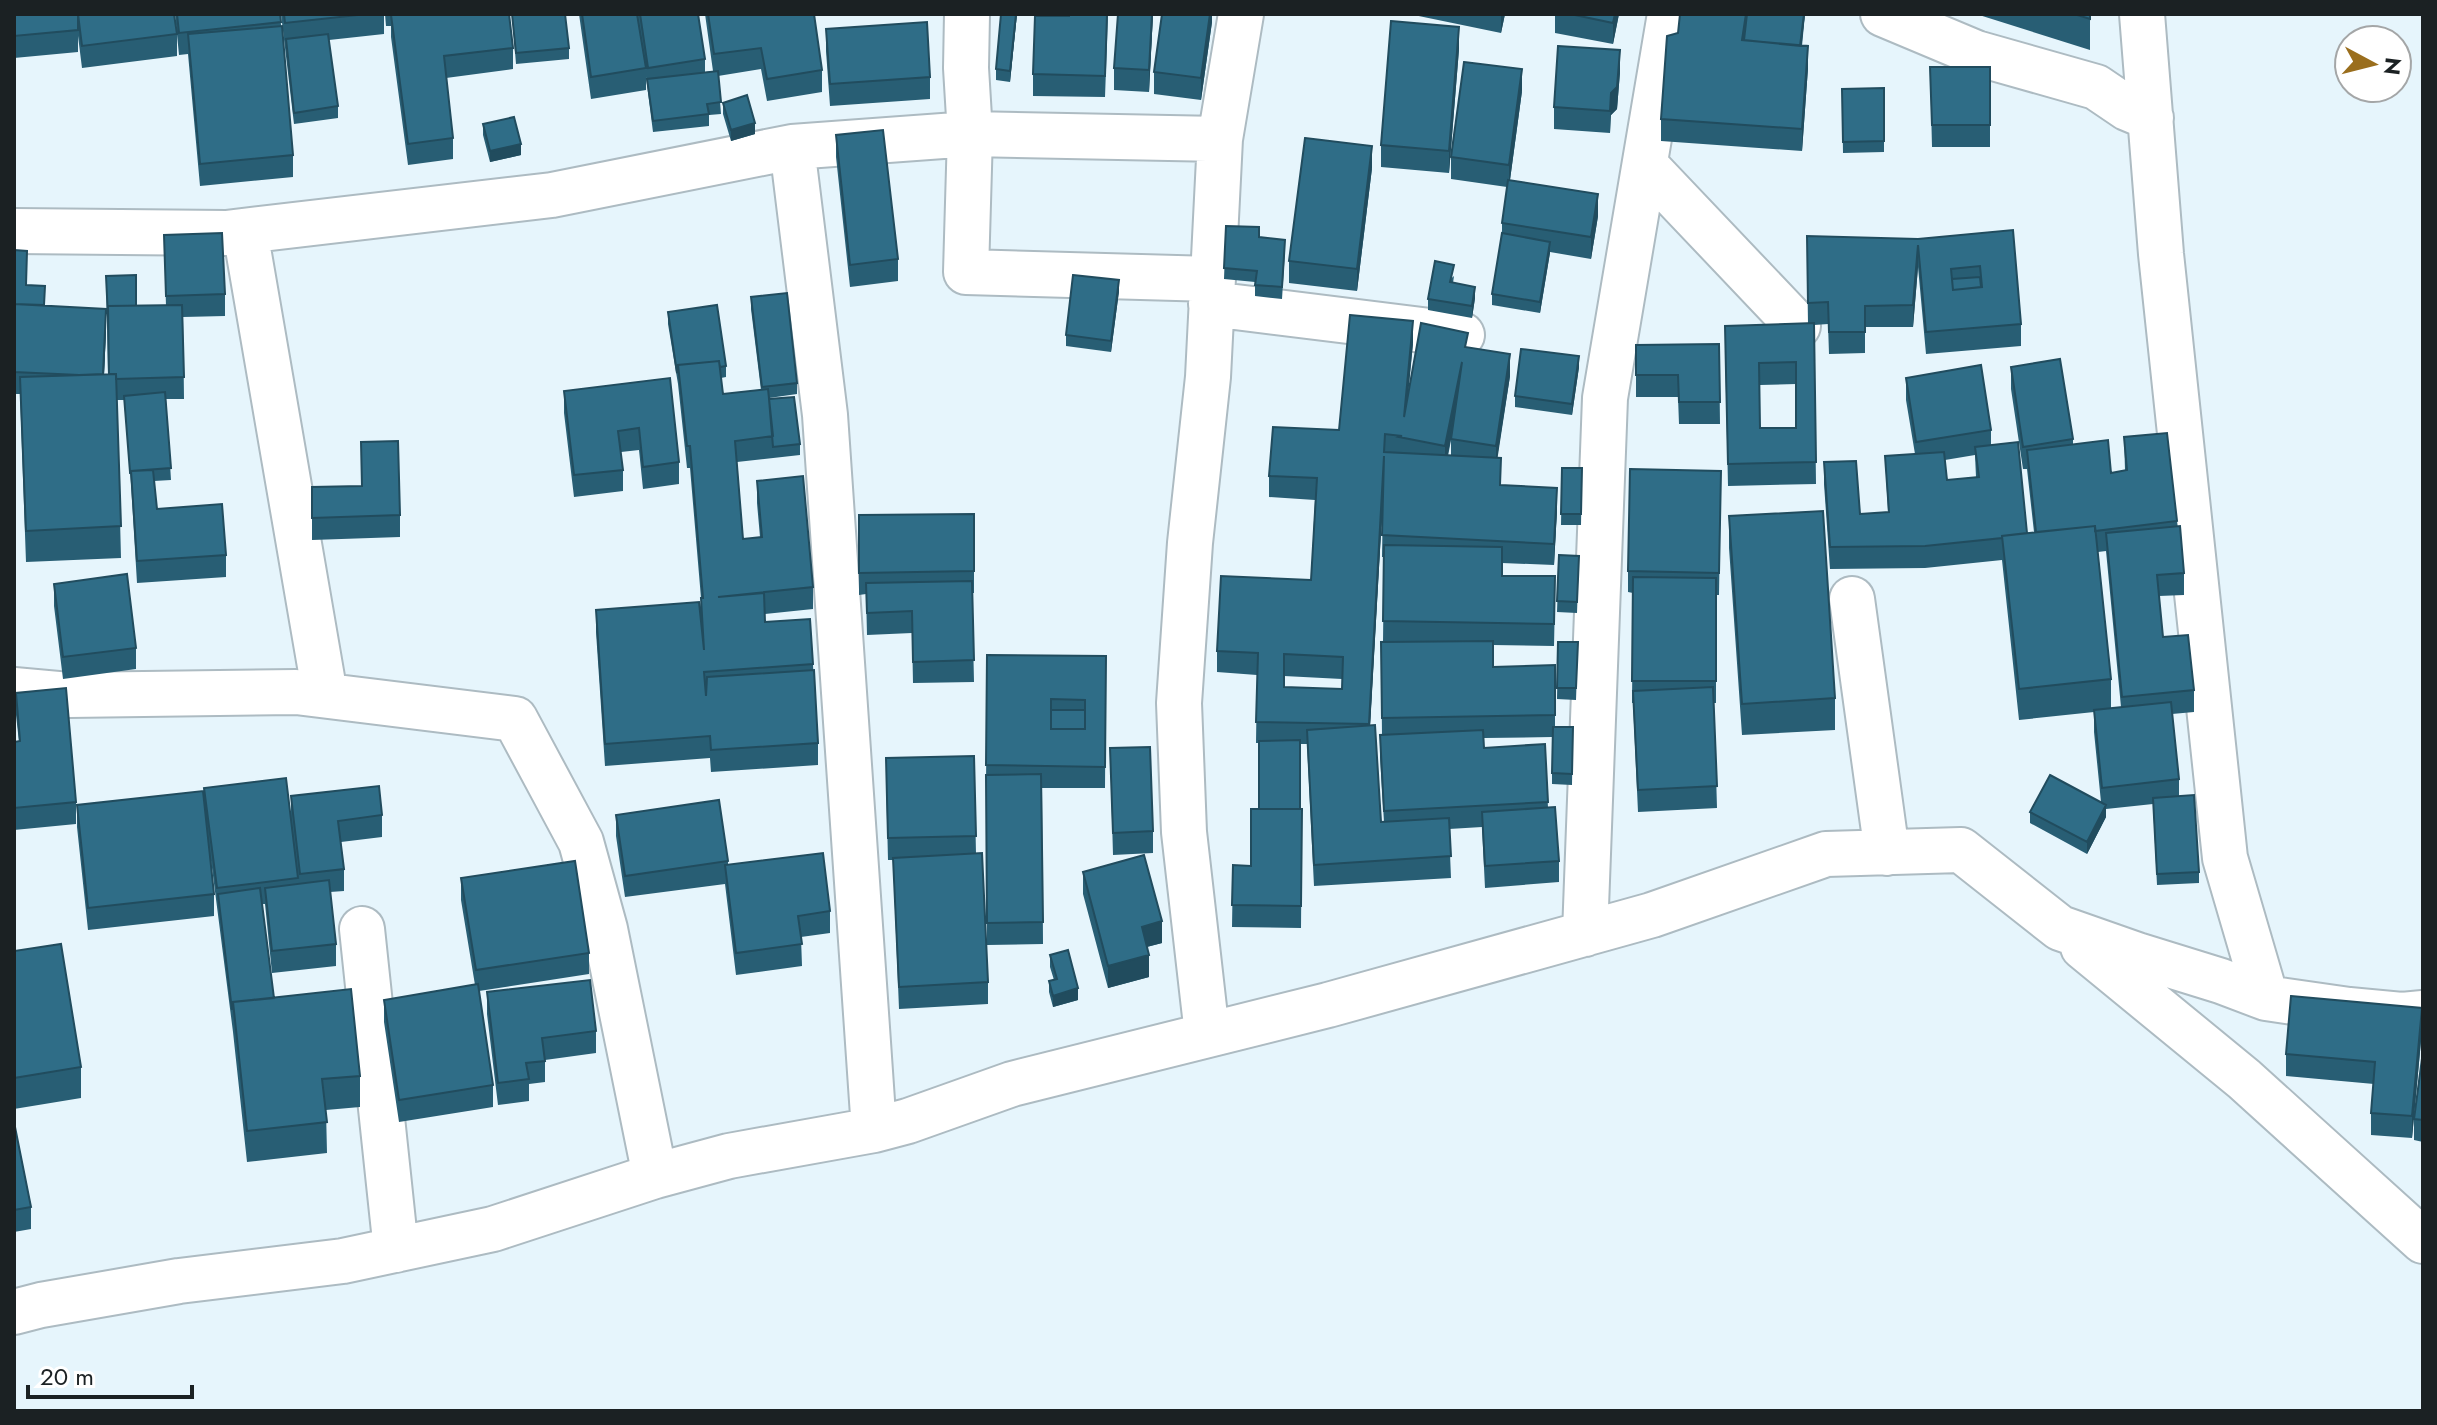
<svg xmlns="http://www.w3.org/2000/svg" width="2437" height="1425" viewBox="0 0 2437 1425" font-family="Jost,sans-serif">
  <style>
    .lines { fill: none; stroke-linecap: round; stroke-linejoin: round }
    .minor-casing { stroke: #adbbc2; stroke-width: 48 }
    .minor { stroke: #fff; stroke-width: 44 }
    .wall { fill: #285e74; fill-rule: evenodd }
    .shaded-wall { fill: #214c5e }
    .building { fill: #2f6d87; stroke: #214c5e; stroke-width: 2; fill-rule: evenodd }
  </style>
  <rect width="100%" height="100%" fill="#e6f5fc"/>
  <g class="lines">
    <defs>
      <path id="minor" d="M967,14L966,68L970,134L966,272L1212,279
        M1883,14L1976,53L2096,87L2127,108L2151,118
        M2142,14L2161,254L2225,858L2266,998
        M792,147L825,415L874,1130
        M1645,165L1798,326
        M14,231L226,233L552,195L792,147L970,134L1220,139
        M245,231L325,695
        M1211,304L1462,335
        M1852,599L1887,853
        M14,690L69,695L296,692L515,719L581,842L605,929L655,1176
        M362,929L396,1250
        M1585,934L1605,398L1670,14
        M2083,947L2244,1079L2423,1241
        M1207,1034L1184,832L1179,703L1190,543L1208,377L1220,139L1241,14
        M14,1312L41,1305L179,1281L343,1261L493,1229L655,1176L729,1156L874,1130L908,1121L1012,1084L1328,1005L1652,915L1826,854L1961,850L2060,928L2137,955L2221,981L2266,998L2349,1010L2402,1015L2423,1013"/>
    </defs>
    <use href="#minor" class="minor-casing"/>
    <use href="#minor" class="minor"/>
  </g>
  <path class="wall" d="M14,14L177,34V56L82,68L78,36V52L14,58Z
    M175,14H280L293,155V177L200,186L188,54L179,55Z
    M281,14H384V34L329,40L338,106V118L294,124Z
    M385,14H509L513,48V69L446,78L453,138V159L408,165L391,37V26H386Z
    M512,14L569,48V59L516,64Z
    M579,14H698L705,59V72L713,71L705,14H814L822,70V92L767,101L761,69L718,76L721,114L709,115V126L653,132L646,77V90L591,99Z
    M1017,14L1010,82L996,80V69Z
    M1108,14L1105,97L1033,96V74L1069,16Z
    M1153,14L1149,92L1114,90V68Z
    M1212,14V22L1201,100L1154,94V72Z
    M1409,14H1505L1501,33Z
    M1555,14H1619L1613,44L1555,33Z
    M1805,14L1802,46L1808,68L1802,151L1661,141V119Z
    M1976,14H2090V50Z
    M826,29L930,77V99L830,106L826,51Z
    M1459,49L1449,173L1381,167V145Z
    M1930,67H1990V147H1932Z
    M1620,72L1617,109L1611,115L1610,133L1554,129V107Z
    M1884,88V152L1843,153L1842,89Z
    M1522,91L1510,180L1598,216L1591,259L1550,252L1540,313L1492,305V294L1502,233V223L1507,187L1451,179V157Z
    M723,103L755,134L731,141L723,114Z
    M483,124L521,155L490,162L483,135Z
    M836,135L898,259V281L850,287L836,157Z
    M1372,168L1357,291L1289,283V261Z
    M1226,226L1259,237L1285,251L1282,299L1255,296V282L1224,279Z
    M2013,230L2021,324V346L1926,354L1918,267L1913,327H1865V353L1829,354L1828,324L1814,325L1816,484L1728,486L1725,348L1808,324L1807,258L1918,239ZM1796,384V428H1760V385Z
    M164,235L225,294V316L183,317L184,399H166L171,480L154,481L157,509L226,555V577L137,583L131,484L124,400H117L121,558L26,562L20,394H14V250L26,285L44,305L106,331L104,374H108L106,276L136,306H166Z
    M1454,276L1453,283L1475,298L1472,318L1428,310V299Z
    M1119,291L1111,352L1066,346V335Z
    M751,297L797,383V394L769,398L800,444V455L737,462L743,539L760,537L757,503V481L813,587V609L765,614V622L810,619L818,743V765L711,772L710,758L605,766L596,632V610L701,625V598L690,468H687L678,384L668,324V312L726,366V377L721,378L723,394L761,390L751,309Z
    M1413,343L1408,392L1468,347L1510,376L1497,458L1501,485L1557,510L1554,565L1502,563V576L1555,598L1554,646L1493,645V667L1555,665V727H1573L1572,785L1552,784V737L1484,738V748L1545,744L1548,808L1559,861V882L1485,888L1482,827L1449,829L1451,878L1314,886L1307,744H1300V809H1302L1301,928L1232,927L1233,865L1251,866L1259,809V743H1256L1257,675L1217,672V651L1311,580L1315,500L1269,497V476L1339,430ZM1451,440V456H1448ZM1383,498L1382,557H1384L1383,642H1381L1382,735H1380V757L1384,822H1381L1370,726ZM1284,676L1342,679V689L1284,687Z
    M1719,344L1720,424H1679L1678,397H1636V345Z
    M1579,367L1572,415L1515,407V396Z
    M2011,367L2073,439V444L2111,473L2125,470L2124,437L2177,521L2184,573V595L2159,596L2163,637L2194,690V712L2172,714L2179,779V796L2199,872V883L2157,885L2153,804L2106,809V817L2087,854L2030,823V812L2101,802L2094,732V712L2019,720L2002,560L1925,568L1830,569L1824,484V462L1860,514L1888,512L1885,456L1915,454L1906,400V378L1991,430V445L2027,533L2034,532L2027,469H2023L2011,389ZM1975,455L1976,477L1947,480L1945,460ZM2106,551L2121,707L2111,708V679L2098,552Z
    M670,378L679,462V484L643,489L639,450L621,452L623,470V491L574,497L564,413V391Z
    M1562,468H1582L1581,525H1561Z
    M1721,471L1719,595H1716V703H1714L1717,808L1638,812L1633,703H1632L1633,593L1628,592V571Z
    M361,486L400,515V537L312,540V487Z
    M974,514V593H972L974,682L913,683L912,633L867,635L866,594L859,595V515Z
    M1729,516L1835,698V730L1742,735L1729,548Z
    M1559,555L1579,556L1577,613L1557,612Z
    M54,584L136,648V669L63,679L54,606Z
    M1558,642H1578L1576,700L1557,699Z
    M987,655L1106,656L1105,788H1042L1043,944L987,945L986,787Z
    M16,693L76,802V824L14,830V742H19L16,715Z
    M1110,748L1153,831V853L1113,855Z
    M974,756L976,854L988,982V1004L899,1009L893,860H888L886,780Z
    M204,788L291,818V796L382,815V837L341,842L344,869V891L330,892L336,944V966L272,973L265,904H262L274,998L360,1076V1107L326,1110L327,1153L247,1162L233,1032L211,860L214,894V916L88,930L77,827V805L204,802Z
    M616,815L728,861V865L830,911V933L801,937L802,966L736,975L725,884L625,897L616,836Z
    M1083,872L1162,943L1147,947L1149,977L1108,988L1083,894Z
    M461,878L589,953V974L479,991L493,1085V1107L399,1122L384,1022V1000L475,985L461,900Z
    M14,951L81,1067V1098L14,1109Z
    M1050,955L1078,1000L1053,1007L1049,992V981L1054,980L1050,967Z
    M487,992L596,1031V1053L545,1060V1082L529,1084V1101L498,1105L487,1014Z
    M2422,1030L2412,1138L2371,1135V1113L2374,1084L2286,1076V1054Z
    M2423,1051V1142L2414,1140V1119Z
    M14,1122L31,1207V1229L14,1232Z"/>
  <path class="shaded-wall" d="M1016,14H1017L1010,82V71Z
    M1152,14H1153L1149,92V70Z
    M1210,14H1212V22L1201,100V78Z
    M1501,14H1505L1501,33Z
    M1615,14H1619L1613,44V23Z
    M1804,14H1805L1799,69V58Z
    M1459,27V49L1449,173V151Z
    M1808,46V68L1802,151V129Z
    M1620,50V72L1617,109L1611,115L1610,133L1611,93Z
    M1522,69V91L1509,187V165Z
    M755,123V134L731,141V130Z
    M521,144V155L490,162V151Z
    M1372,146V168L1357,291V269Z
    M1598,194V216L1591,259V237Z
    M1550,242V253L1540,313V302Z
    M1918,245V267L1913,327V305Z
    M1119,280V291L1111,352V341Z
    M1475,287V298L1472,318V306Z
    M106,309V331L103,398V376Z
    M1413,321V343L1404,439V417Z
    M1510,354V376L1496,468V446Z
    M1579,356V367L1572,415V404Z
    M1462,362V383L1445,468V446Z
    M1384,456V478L1369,746V724Z
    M1557,488V510L1554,565V544Z
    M2106,805V817L2087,854V842Z
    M1162,921V943L1142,948V927Z
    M1149,955V977L1108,988V966Z
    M1078,988V1000L1053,1007V996Z
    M2422,1008V1030L2412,1138V1116Z"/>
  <path class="building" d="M14,14H78V30L14,36Z
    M78,14H174L177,34L82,46Z
    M177,14H280L281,22L179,33Z
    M284,14H367L285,23Z
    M397,14H509L513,48L444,56L453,138L408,144L391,15Z
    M512,14H565L569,48L516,53Z
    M582,14H637L646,68L591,77Z
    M640,14H698L705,59L648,68Z
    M708,14H814L822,70L767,79L761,48L714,54Z
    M1001,14H1016L1010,71L996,69Z
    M1069,14H1107L1105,76L1033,74L1035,16H1069Z
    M1118,14H1152L1149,70L1114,68Z
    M1162,14H1210L1201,78L1154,72Z
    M1570,14H1615L1613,23Z
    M1680,14H1746L1742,40L1808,46L1802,129L1661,119L1667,36L1678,33Z
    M1747,14H1804L1800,46L1744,40Z
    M2074,14H2090V19Z
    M1391,21L1459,27L1449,151L1381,145Z
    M927,22L930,77L830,84L826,29Z
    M282,26L293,155L200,164L188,34Z
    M328,34L338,106L294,113L286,39Z
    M1558,46L1620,50L1617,87L1611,93L1610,111L1554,107Z
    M1464,62L1522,69L1509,165L1451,157Z
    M1930,67H1990V125H1932Z
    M718,71L721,102L707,104L709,114L653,121L647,79Z
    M1884,88V141L1843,142L1842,89Z
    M747,95L755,123L731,130L723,103Z
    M514,117L521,144L490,151L483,124Z
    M883,130L898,259L850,265L836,135Z
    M1305,138L1372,146L1357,269L1289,261Z
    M1508,180L1598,194L1591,237L1502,223Z
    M1226,226L1259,227V237L1285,240L1282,287L1255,285L1257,271L1224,268Z
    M2013,230L2021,324L1926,332L1918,245L1913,305L1865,306V332H1829L1828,302L1808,303L1807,236L1918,239ZM1980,266L1982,287L1953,290L1951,269Z
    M222,233L225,294L166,296L164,235Z
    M1502,233L1550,242L1540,302L1492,294Z
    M14,250L27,251L26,285L45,286L44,305L14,304Z
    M1435,261L1454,265L1450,282L1475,287L1472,306L1428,299Z
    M136,275V306H108V317L106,276Z
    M1073,275L1119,280L1111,341L1066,335Z
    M1980,277L1981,287L1953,290L1952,279Z
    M787,293L797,383L762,387L751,297Z
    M14,304L106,309L103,374L79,375L14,372Z
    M182,305L184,377L116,379V374H109L108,306Z
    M717,305L726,366L720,367L719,361L678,365L677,373L668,312Z
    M1350,315L1413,321L1404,417L1421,323L1468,333L1465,347L1510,354L1496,446L1451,439L1462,362L1445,446L1399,437L1402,436L1385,434L1384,452L1501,458L1500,485L1557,488L1554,544L1382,535L1384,456L1369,724L1256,722L1258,653L1217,651L1221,576L1311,580L1317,478L1269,476L1273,427L1339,430ZM1284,654L1343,657L1342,689L1284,687Z
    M1814,323L1816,462L1728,464L1725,326ZM1796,362V428H1760L1759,363Z
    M1719,344L1720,402H1679L1678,375H1636V345Z
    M1521,349L1579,356L1572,404L1515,396Z
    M2060,359L2073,439L2023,447L2011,367Z
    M719,361L723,394L768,389L773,436L735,441L743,539L762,537L757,481L803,476L813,587L718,597L764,593L765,622L810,619L813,664L704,672L706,696L707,677L814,670L818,743L711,750L710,736L605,744L596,610L699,602L704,650L701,598H703L690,446H687L678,365Z
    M1981,365L1991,430L1916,442L1906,378Z
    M116,374L121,526L26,531L20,377Z
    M670,378L679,462L643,467L639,428L618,431L623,470L574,475L564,391Z
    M165,392L171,468L131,471L130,472L124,396Z
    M794,397L800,444L773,447L769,399Z
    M2167,433L2177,521L2095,531V526L2036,532L2027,450L2108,440L2111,473L2127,470L2124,437Z
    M398,441L400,515L312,518V487L362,486L361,442Z
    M2018,442L2027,533L2002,536V538L1925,546L1830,547L1824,462L1856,461L1860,514L1889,512L1885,456L1944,452L1947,480L1979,477L1975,447Z
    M1562,468H1582L1581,514H1561Z
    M1630,469L1721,471L1719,573L1628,571Z
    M153,470L157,509L222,504L226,555L137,561L131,471Z
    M1823,511L1835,698L1742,704L1729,516Z
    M974,514V571L859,573V515Z
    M2095,526L2111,679L2019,689L2002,536Z
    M2180,526L2184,573L2157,575L2163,637L2188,635L2194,690L2122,697L2106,533Z
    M1384,545L1502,547V576H1555L1554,624L1383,621Z
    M1559,555L1579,556L1577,602L1557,601Z
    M127,574L136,648L63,657L54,584Z
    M1633,577L1716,578V681H1632Z
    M972,581L974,660L913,662L912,611L867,613L866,583Z
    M1493,641V667L1555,665V715L1382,718L1381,642Z
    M1558,642H1578L1576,688H1557Z
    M987,655L1106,656L1105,767L986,765ZM1051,699L1085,700V729H1051Z
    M1713,687L1717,786L1638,790L1633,691Z
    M66,688L76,802L14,808V742L20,741L16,693Z
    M2171,702L2179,779L2102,788L2094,710Z
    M1051,710H1085V729H1051Z
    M1375,725L1381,822L1449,818L1451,856L1314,865L1307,730Z
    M1553,727H1573L1572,774L1552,773Z
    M1483,730L1484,748L1545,744L1548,802L1384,811L1380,735Z
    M1300,740V809H1259V741Z
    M1150,747L1153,831L1113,833L1110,748Z
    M974,756L976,836L888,838L886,758Z
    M1041,774L1043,922L987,923L986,775Z
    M2050,775L2106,805L2087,842L2030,812Z
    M286,778L298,878L217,888L204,788Z
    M379,786L382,815L338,821L344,869L300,874L291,796Z
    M203,791L214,894L88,908L77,805Z
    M2194,795L2199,872L2157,874L2153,798Z
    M719,800L728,861L625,876L616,815Z
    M1555,807L1559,861L1485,866L1482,812Z
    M1251,809H1302L1301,906L1232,905L1233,865L1251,866Z
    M823,853L830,911L798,916L802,944L736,953L725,865Z
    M982,853L988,982L899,987L893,858Z
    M1144,855L1162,921L1142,927L1149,955L1108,966L1083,872Z
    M575,861L589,953L476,970L461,878Z
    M329,880L336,944L272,951L265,888Z
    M260,888L274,998L233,1002L232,1010L218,894Z
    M61,944L81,1067L14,1078V951Z
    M1068,950L1078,988L1053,996L1049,981L1057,979L1050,955Z
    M590,980L596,1031L542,1038L545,1061L526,1063L529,1079L498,1083L487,992Z
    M478,984L493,1085L399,1100L384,1000Z
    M351,989L360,1076L322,1079L327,1122L247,1131L233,1002Z
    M2291,996L2422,1008L2412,1116L2371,1113L2375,1062L2286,1054Z
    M2423,1051V1120L2414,1119Z
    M14,1122L31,1207L14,1210Z"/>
  <rect width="2437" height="1425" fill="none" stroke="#1b2123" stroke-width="32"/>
  <g transform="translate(2373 64) rotate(97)"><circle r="38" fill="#ffffff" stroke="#a4a6a7" stroke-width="2"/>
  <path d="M0-6L14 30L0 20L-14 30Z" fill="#9a6e1d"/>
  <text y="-12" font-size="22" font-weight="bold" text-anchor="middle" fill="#1b2123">N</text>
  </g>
  <path d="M28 1385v12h164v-12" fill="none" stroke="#1b2123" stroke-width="4"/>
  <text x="40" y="1385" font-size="24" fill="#1b2123" stroke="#ffffff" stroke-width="6" paint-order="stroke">20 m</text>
</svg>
